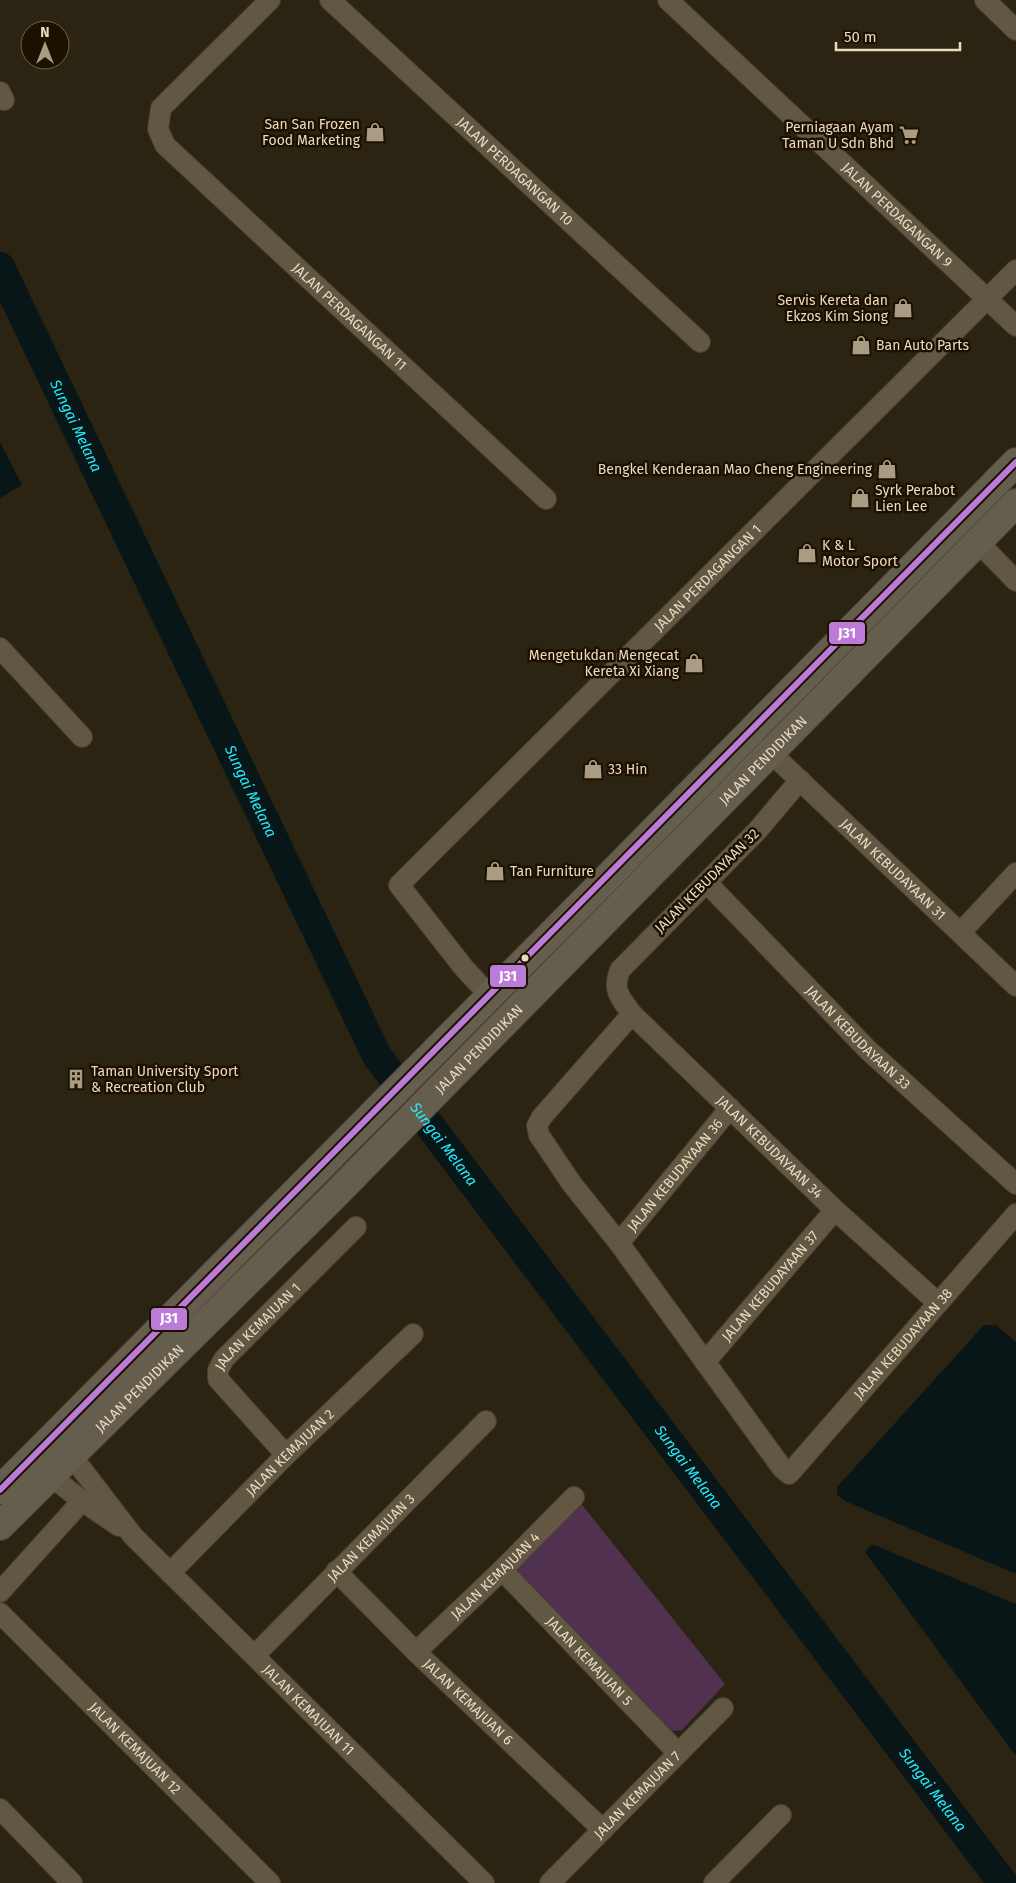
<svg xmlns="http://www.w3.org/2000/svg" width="1016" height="1883" viewBox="0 0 1016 1883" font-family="'Fira Sans',sans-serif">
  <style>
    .green { fill: #503150 }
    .water { fill: #091617 }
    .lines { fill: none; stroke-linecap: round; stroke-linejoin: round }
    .river { stroke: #091617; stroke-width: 30 }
    .minor-casing { stroke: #473f31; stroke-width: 22 }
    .secondary-casing { stroke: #473f31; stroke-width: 30 }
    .minor { stroke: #615743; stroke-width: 20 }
    .secondary { stroke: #655e4f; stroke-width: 28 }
    .bus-1-casing { stroke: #1c1100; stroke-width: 10 }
    .bus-1 { stroke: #bd7bd9; stroke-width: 6 }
    .bus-dot { fill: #ecdcbe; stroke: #1c1100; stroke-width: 2 }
    .labels { text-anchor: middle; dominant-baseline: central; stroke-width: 5; stroke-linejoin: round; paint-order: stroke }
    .poi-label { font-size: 14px; fill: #ecdcbe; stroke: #1c1100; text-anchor: start }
    .street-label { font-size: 14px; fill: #ecdcbe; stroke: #1c1100 }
    .water-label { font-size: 15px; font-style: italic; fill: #21eefd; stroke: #1c1100 }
    .line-badge { stroke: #1c1100; stroke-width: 2 }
    .badge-label { font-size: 14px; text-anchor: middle; font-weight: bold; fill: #fff }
  </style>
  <rect width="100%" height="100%" fill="#2c2412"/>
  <path class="green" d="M579,1501L725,1684L682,1730L671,1731L517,1574L518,1562Z"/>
  <path class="water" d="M0,442L22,485L0,498Z
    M984,1325H996L1016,1342V1574L845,1501L837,1495V1487Z
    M872,1544L1016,1604V1756L865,1552Z"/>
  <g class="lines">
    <path class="river" id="s1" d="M0,267L377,1056L1003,1883"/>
    <defs>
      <g id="minor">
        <path id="s2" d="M270,0L161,108L158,129L165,145L546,499"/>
        <path id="s3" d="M330,0L700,342"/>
        <path id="s4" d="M668,0L1016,326"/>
        <path d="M985,0L1016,30"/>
        <path d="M0,92L4,100"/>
        <path d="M977,541L1016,581"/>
        <path d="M0,648L82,737"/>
        <path id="s5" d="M770,752L1016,986"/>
        <path id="s6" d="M800,780L757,831L620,970C612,991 620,997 632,1014L835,1210L938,1303"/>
        <path id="s7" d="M707,883L868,1050L1016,1184"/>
        <path d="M961,932L1016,873"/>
        <path id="s8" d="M490,996L464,968L399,885L1016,270"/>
        <path id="s9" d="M632,1014L541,1118L537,1126L539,1135L572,1184L619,1243L782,1468L789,1474L1016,1214"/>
        <path id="s10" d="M619,1243L730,1108"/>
        <path id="s11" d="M705,1362L835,1210"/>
        <path id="s12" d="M71,1455L133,1536L484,1883"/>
        <path id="s13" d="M286,1455L218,1379V1370L224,1359L356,1227"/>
        <path d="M51,1476L82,1501L119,1526"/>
        <path id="s14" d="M502,1570L678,1753"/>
        <path id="s15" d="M336,1571L416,1652L603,1830"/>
        <path id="s16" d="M170,1573L286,1455L413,1334"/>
        <path d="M0,1592L82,1501"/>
        <path id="s17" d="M0,1613L270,1883"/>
        <path id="s18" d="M416,1652L502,1570L574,1497"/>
        <path id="s19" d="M255,1655L486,1421"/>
        <path d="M0,1809L72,1883"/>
        <path id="s20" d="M550,1883L723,1708"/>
        <path d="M714,1883L781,1815"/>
      </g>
      <g id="secondary">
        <path d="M0,1490L605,880L1016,462"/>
        <path id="s21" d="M0,1526L333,1197L1016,503"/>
      </g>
    </defs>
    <use href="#minor" class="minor-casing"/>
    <use href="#secondary" class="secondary-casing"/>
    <use href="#minor" class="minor"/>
    <use href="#secondary" class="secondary"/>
    <defs>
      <path id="bus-1" d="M0,1490L1016,462"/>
    </defs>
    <use href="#bus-1" class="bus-1-casing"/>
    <use href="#bus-1" class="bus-1"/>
  </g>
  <defs>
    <symbol id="shop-bare" viewBox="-9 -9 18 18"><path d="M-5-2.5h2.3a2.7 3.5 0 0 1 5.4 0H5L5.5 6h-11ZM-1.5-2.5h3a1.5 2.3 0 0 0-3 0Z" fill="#a99c82" stroke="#1c1100" stroke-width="2.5" paint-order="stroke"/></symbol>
    <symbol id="supermarket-bare" viewBox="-9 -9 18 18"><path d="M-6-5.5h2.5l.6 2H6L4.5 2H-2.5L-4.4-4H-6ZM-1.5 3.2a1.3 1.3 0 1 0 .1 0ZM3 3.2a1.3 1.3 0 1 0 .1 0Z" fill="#a99c82" stroke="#1c1100" stroke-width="2.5" paint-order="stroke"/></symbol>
    <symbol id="building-bare" viewBox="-9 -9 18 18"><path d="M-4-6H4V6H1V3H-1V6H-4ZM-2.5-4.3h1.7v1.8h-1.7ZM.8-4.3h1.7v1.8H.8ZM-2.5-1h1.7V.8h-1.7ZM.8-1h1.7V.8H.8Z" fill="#a99c82" stroke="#1c1100" stroke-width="2.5" paint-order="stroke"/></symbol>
  </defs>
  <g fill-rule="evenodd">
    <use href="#shop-bare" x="361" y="118" width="28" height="28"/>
    <use href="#supermarket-bare" x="895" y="121" width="28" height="28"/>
    <use href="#shop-bare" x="889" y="294" width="28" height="28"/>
    <use href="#shop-bare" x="847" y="331" width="28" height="28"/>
    <use href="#shop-bare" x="873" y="455" width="28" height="28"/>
    <use href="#shop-bare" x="846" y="484" width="28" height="28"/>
    <use href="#shop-bare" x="793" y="539" width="28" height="28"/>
    <use href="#shop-bare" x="680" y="649" width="28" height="28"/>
    <use href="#shop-bare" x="579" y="755" width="28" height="28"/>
    <use href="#shop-bare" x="481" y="857" width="28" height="28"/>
    <use href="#building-bare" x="62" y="1065" width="28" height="28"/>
  </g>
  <circle class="bus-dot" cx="525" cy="958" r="4.5"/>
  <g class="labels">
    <g class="poi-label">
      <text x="360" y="124" text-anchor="end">San San Frozen<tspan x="360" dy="16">Food Marketing</tspan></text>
      <text x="894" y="127" text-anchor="end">Perniagaan Ayam<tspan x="894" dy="16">Taman U Sdn Bhd</tspan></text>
      <text x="888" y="300" text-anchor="end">Servis Kereta dan<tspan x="888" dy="16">Ekzos Kim Siong</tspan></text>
      <text x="876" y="345">Ban Auto Parts</text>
      <text x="872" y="469" text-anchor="end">Bengkel Kenderaan Mao Cheng Engineering</text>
      <text x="875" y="490">Syrk Perabot<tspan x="875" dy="16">Lien Lee</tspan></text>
      <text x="822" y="545">K &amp; L<tspan x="822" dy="16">Motor Sport</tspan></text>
      <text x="679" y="655" text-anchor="end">Mengetukdan Mengecat<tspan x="679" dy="16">Kereta Xi Xiang</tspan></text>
      <text x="608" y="769">33 Hin</text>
      <text x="510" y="871">Tan Furniture</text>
      <text x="91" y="1071">Taman University Sport<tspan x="91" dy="16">&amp; Recreation Club</tspan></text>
    </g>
    <g class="street-label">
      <text stroke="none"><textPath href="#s3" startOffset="252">JALAN PERDAGANGAN 10</textPath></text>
      <text stroke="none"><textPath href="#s4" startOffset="314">JALAN PERDAGANGAN 9</textPath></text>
      <text stroke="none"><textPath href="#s2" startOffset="444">JALAN PERDAGANGAN 11</textPath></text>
      <text stroke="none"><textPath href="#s8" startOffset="579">JALAN PERDAGANGAN 1</textPath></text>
      <text stroke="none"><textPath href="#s21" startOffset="1081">JALAN PENDIDIKAN</textPath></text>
      <text stroke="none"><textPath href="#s5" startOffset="170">JALAN KEBUDAYAAN 31</textPath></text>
      <text transform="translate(707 881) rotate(-45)">JALAN KEBUDAYAAN 32</text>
      <text stroke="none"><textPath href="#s7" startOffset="216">JALAN KEBUDAYAAN 33</textPath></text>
      <text stroke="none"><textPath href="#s21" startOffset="676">JALAN PENDIDIKAN</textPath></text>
      <text stroke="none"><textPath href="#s6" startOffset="502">JALAN KEBUDAYAAN 34</textPath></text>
      <text stroke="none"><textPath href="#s10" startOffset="88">JALAN KEBUDAYAAN 36</textPath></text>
      <text stroke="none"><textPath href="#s11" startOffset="100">JALAN KEBUDAYAAN 37</textPath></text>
      <text stroke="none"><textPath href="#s13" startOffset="170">JALAN KEMAJUAN 1</textPath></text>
      <text stroke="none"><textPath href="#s9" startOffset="751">JALAN KEBUDAYAAN 38</textPath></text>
      <text stroke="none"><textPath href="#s21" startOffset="196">JALAN PENDIDIKAN</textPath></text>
      <text stroke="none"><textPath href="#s16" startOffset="170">JALAN KEMAJUAN 2</textPath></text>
      <text stroke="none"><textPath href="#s19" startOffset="165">JALAN KEMAJUAN 3</textPath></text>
      <text stroke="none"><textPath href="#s18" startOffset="110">JALAN KEMAJUAN 4</textPath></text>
      <text stroke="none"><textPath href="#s14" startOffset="126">JALAN KEMAJUAN 5</textPath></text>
      <text stroke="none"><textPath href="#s15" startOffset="186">JALAN KEMAJUAN 6</textPath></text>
      <text stroke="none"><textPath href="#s12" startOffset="349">JALAN KEMAJUAN 11</textPath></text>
      <text stroke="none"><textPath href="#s17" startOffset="191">JALAN KEMAJUAN 12</textPath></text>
      <text stroke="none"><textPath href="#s20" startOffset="124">JALAN KEMAJUAN 7</textPath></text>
    </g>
    <g class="water-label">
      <text stroke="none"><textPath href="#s1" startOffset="176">Sungai Melana</textPath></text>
      <text stroke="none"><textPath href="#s1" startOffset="581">Sungai Melana</textPath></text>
      <text stroke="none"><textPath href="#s1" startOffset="985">Sungai Melana</textPath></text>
      <text stroke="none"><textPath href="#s1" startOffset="1390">Sungai Melana</textPath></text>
      <text stroke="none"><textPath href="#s1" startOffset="1795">Sungai Melana</textPath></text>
    </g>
  </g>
  <g class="line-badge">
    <rect x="828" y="621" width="38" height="24" rx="5" fill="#bd7bd9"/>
    <rect x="489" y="964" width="38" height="24" rx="5" fill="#bd7bd9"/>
    <rect x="150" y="1307" width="38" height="24" rx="5" fill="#bd7bd9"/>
  </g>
  <g class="badge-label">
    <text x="847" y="638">J31</text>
    <text x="508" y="981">J31</text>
    <text x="169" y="1323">J31</text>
  </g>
  <g transform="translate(45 45)"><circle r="24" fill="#1c1100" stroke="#6f624c"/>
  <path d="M0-4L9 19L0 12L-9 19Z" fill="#a99c82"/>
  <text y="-8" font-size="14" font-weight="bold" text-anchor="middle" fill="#ecdcbe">N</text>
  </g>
  <path d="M836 42v8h124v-8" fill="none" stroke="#ecdcbe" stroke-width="2.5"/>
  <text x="844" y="42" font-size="15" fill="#ecdcbe" stroke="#1c1100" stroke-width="4" paint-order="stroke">50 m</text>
</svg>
